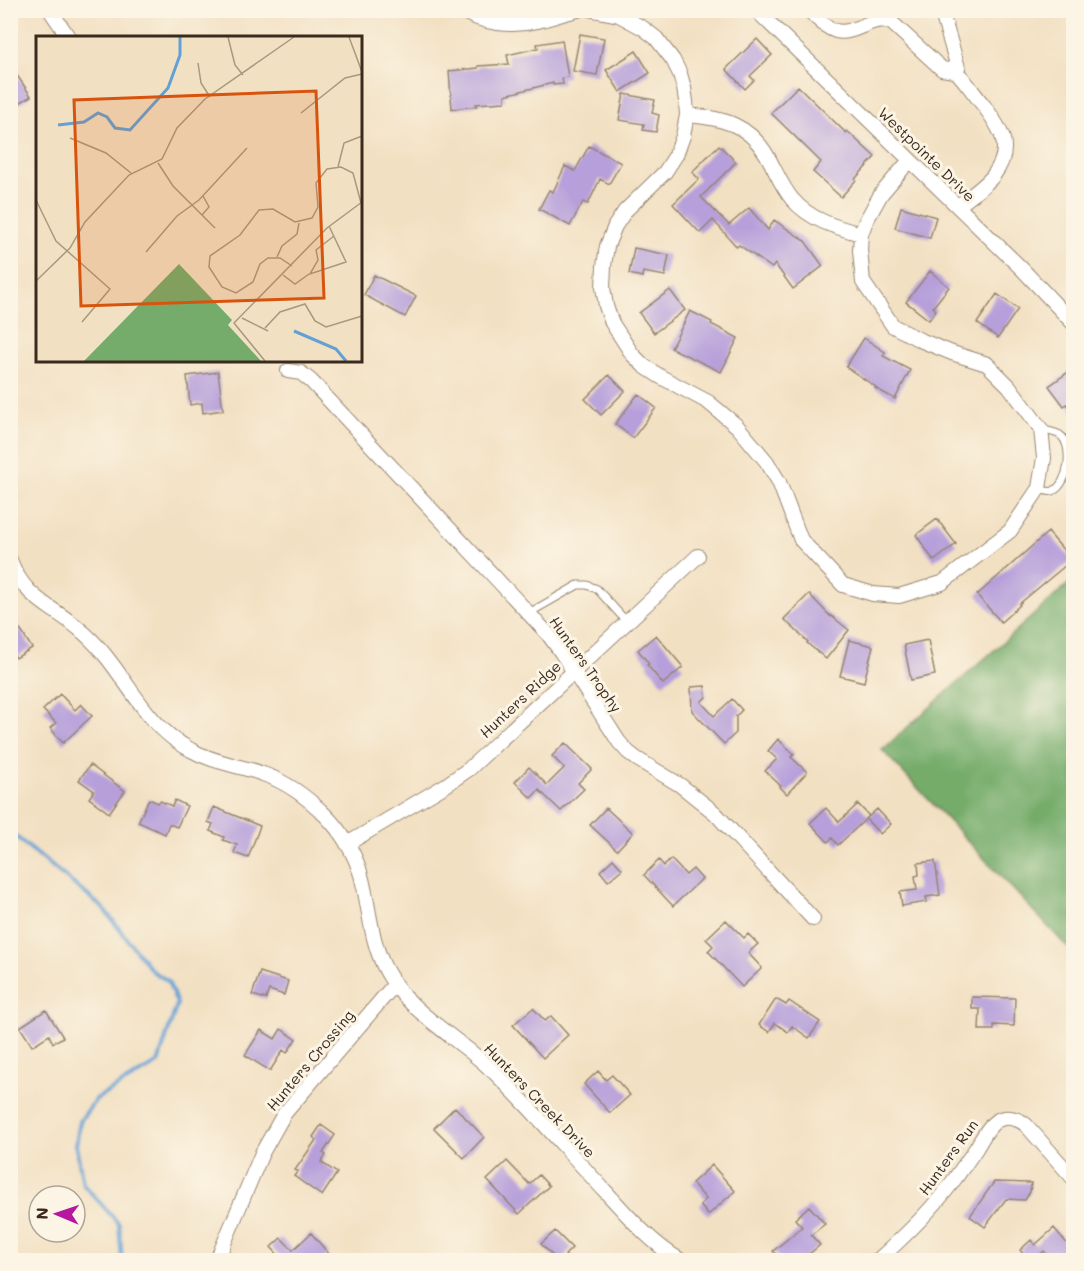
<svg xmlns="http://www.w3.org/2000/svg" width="1084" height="1271" viewBox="0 0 1084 1271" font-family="Mali,sans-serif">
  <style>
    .forest { fill: #75ac6b; stroke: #586b44; stroke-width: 1.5 }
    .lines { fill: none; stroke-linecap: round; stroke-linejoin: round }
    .stream { stroke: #63a0d4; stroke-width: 4 }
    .building { fill: #b69fda }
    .lane-casing { stroke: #968570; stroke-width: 9 }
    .street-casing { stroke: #968570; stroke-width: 16 }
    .lane { stroke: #fff; stroke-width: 7 }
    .street { stroke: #fff; stroke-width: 14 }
    .labels { text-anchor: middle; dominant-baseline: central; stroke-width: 6; stroke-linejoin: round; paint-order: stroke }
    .street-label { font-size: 15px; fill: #3b2a1e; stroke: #fcf5e5 }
    .inset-river { fill: none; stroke: #63a0d4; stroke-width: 3 }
    .inset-road { fill: none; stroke: #a99780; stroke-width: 1.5 }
    .view { fill: #d7540e; fill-opacity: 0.15; stroke: #d7540e; stroke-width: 3 }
    .inset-edge { fill: none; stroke: #3b2a1e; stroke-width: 3 }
  </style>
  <rect width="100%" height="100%" fill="#fcf5e5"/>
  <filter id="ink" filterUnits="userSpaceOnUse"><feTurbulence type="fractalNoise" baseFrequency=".0167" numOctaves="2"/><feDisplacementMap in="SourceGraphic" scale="12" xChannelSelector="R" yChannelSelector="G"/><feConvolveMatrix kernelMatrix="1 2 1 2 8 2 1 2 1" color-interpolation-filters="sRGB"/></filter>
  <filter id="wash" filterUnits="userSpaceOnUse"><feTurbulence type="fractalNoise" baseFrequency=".008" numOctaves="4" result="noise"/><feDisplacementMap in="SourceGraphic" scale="24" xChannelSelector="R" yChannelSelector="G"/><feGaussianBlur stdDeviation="1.35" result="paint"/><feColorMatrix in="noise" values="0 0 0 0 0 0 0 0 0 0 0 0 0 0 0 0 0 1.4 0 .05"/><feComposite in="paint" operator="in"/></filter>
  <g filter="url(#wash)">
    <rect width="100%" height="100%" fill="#f2e0c2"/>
    <path class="forest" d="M1073,580V953L882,750Z"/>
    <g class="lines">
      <path class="stream" d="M10,832L103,908L152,971L168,981L177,1004L158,1063L96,1099L80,1121L76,1145L83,1184L119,1224L122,1260"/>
    </g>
    <g id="blocks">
      <path class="building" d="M580,34L604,38L597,75L573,71Z
        M757,39L772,55L750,76L754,80L745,89L726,69Z
        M562,40L568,77L562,78L563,84L553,85V83L505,95V102L476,104L477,106L452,109L449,71L478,68V66L509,64L507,55L538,48L537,44Z
        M636,51L650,73L620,92L606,70Z
        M10,65L31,96L10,109Z
        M798,86L846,133L847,131L875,157L855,179L856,180L841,197L813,172L821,162L771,113Z
        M624,94L655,100L652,113L659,115L656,132L643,130L644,124L619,120Z
        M719,145L736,162L701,197L729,225L749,208L768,230L774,220L805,241L823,266L793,289L775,264L772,268L739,245L737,247L713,220L700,233L673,204L699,179L692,172Z
        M589,146L621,163L609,184L600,179L588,204L583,202L570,226L539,209L549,190L553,192L565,166L575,171Z
        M901,207L936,217L930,238L895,228Z
        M634,248L669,255L665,276L643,272L642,277L629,274Z
        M930,271L949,287L933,307L936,310L929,320L906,302Z
        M374,275L416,296L405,317L364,295Z
        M670,290L685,310L654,333L639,313Z
        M997,294L1018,309L998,338L977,323Z
        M690,311L712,322L711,324L738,338L721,372L671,348Z
        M864,338L885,352L883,356L910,370L895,399L875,388L876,387L846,367Z
        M1074,368V414L1067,404L1064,406L1049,386Z
        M218,372L223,410L203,413L202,403L190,405L187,376Z
        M609,375L625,391L601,415L585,399Z
        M638,394L656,408L633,438L615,424Z
        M937,519L956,544L934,561L916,535Z
        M1048,532L1072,560L1019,604L1020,605L1001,622L977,595Z
        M809,594L830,616V615L849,630L826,659L807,643L808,642L784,619Z
        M10,614L32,648L16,658L10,649Z
        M656,635L683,667L663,684L647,665L649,664L638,650Z
        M849,640L873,646L864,682L840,676Z
        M928,640L935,675L911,680L904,645Z
        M705,686L706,697L701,702L714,716L732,699L742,710L736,716V733L724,744L692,711L691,687Z
        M60,694L75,710L81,704L92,716L63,743L50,728L56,723L43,710Z
        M778,739L794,754L791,757L807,772L787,794L780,787L781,786L765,771L777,759L768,751Z
        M565,743L592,769L578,783L584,789L561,811L539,790L531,798L515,782L529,767L547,785L564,768L552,756Z
        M90,765L125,791L109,813L89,798L94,791L79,780Z
        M149,799L158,803L160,801L172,806L175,800L187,806L177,827L169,824L165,834L138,822Z
        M858,804L869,816L838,845L832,838L828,842L810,823L826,808L839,822Z
        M214,807L260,826L248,858L234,853L237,845L223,840L224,837L210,831L213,824L208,822Z
        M606,808L633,833L617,850L590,825Z
        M877,809L891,824L880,834L866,819Z
        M613,859L622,869L608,881L600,871Z
        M671,859L686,875L693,869L702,879L673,906L644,875L659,860L664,866Z
        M935,861L940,895L926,897L927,902L902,906L900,892L917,890L915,876L919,875L918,863Z
        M726,920L744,938L748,934L758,944L748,953L762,968L742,987L708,951L713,946L706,939Z
        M260,972L288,981L284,995L269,990L266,999L252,995Z
        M972,997L1015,998L1014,1026L994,1025V1030H979L980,1009H972Z
        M776,999L786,1005L789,1001L820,1022L809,1038L792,1026L788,1032L775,1023L769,1032L759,1025Z
        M533,1008L545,1021L551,1016L568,1035L543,1058L513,1025Z
        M46,1010L63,1037L53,1043L49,1035L32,1046L20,1027Z
        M281,1029L296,1039L287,1053L283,1050L270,1071L245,1055L261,1030L275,1039Z
        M598,1071L606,1080L612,1075L630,1095L610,1113L584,1084Z
        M455,1107L484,1137L464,1158L434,1128Z
        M321,1125L335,1135L323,1153L326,1155L321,1162L337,1173L322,1196L294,1176L298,1171L295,1170L316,1140L313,1137Z
        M507,1161L529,1184L539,1175L549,1186L519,1214L487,1180Z
        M712,1165L735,1191L708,1215L700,1205L706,1199L692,1183Z
        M994,1182L1031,1183L1030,1192L1025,1200L1006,1199L985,1227L970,1216Z
        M809,1206L825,1224L811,1235L820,1245L802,1260H781L773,1251L802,1227L795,1219Z
        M1054,1228L1074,1252V1254L1066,1260H1052L1044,1251L1033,1260H1028L1020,1250L1031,1240L1035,1245Z
        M555,1231L572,1248L565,1255L570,1260H557L541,1244Z
        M311,1233L329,1254L322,1260H283L271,1247L281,1238L293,1250Z"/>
    </g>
  </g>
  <g filter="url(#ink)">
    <use href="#blocks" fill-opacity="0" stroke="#968570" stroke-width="1.5"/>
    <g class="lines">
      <defs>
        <path id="lane" d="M1039,488C1044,490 1048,493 1053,491C1069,484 1074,445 1060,435C1055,432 1047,431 1041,429
          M529,613L578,585H587L597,589L627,622"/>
        <path id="street" d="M50,10L69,38
          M461,10C483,24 512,27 538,21C551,18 564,13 578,10
          M593,10L619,15L643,28L656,38L673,60L680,74L684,88L686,101L687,115L683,136L676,155L665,172L625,211L615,226L607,246L604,266L603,287L606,306L612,323L632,354L644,366L661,377L708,402L737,426L767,462L779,482L801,540L843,585L873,594L899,596L942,583L1010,531L1039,488L1044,458L1041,429L1009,386L987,364L952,353L920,340L893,326L863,282L860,250L861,234L866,221L881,194L910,160
          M756,10L1022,269L1074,324
          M809,10C816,18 826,28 836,31C855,36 874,13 892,23L942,69L954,71L958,68L957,64L941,10
          M955,70C966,81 974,94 984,106C1002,130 1014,149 993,176C985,186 968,198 958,206
          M687,115C723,118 750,124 769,159C776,172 782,187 792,199C810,220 835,227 861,234
          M288,371L301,373L311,381L548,634L561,652L619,742L628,752L637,759L680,785L715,813L813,919
          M10,560C25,601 54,606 84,633C126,670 140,723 191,750C214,763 239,765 263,774C287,782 307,797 325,815C341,831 355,853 361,875C370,908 370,942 387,972C403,1001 429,1019 454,1039C473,1053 491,1068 507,1085C541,1119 573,1157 606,1192C629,1217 651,1243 680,1260
          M347,844L446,785L469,769L698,556
          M217,1260L262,1153L284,1114L394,985
          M878,1260C904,1237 929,1213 951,1184C959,1173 967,1162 975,1150C981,1141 987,1127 996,1121C1006,1115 1018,1118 1026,1125L1074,1179"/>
      </defs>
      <use href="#lane" class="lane-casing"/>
      <use href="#street" class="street-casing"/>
      <use href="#lane" class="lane"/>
      <use href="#street" class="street"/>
    </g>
  </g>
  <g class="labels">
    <g class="street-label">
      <text transform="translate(927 154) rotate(44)">Westpointe Drive</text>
      <text transform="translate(586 664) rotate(55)">Hunters Trophy</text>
      <text transform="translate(520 699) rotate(-43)">Hunters Ridge</text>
      <text transform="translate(310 1060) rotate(-50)">Hunters Crossing</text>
      <text transform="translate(540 1100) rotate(46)">Hunters Creek Drive</text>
      <text transform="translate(948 1157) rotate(-54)">Hunters Run</text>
    </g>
  </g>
  <g transform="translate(36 36)">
    <rect width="326" height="326" fill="#f2e0c2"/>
    <path d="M143,228L196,284L192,289L225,325H48Z" fill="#75ac6b"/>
    <path class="inset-river" d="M22,89L48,86L62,77L71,81L79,92L94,94L132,52L144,19V1M258,295L300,313L310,325"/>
    <path class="inset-road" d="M192,1L199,29L207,39M313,1L326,36M162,27L165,47L174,61M265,77L309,42L326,38M34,102L70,117L95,137M122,127L137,150L179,192M302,131L308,107L326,100M0,164L20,205L74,253L46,286M166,179L173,171L167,160M293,190L310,226L274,238L282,224L280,214L298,200M110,216L141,180L163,164L211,112M241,221L246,210L261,198L263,187M256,230L244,222H232L224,228L217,246L200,257L186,251L173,231L174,220L204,199L223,174L237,173L259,186L276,182L282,171L280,147L291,133L305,131L317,137L325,167M247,239L259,248L273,238M0,245L34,212L49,186L93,139L126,123L141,92L169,63L258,1M206,282L232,295M229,292L244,276L269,268L279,285L290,291L326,280M229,325L198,287L291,192L326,166"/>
    <path class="view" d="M280,55L288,262L45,270L38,64Z"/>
    <rect width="326" height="326" class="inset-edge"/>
  </g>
  <rect width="1084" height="1271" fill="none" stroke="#fcf5e5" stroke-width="36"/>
  <g transform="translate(57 1214) rotate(272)"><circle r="28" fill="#fcf5e5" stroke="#afa495" stroke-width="1.5"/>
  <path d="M0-4.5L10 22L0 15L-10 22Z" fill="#b5179e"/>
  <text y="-9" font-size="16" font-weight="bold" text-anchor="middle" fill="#3b2a1e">N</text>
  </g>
</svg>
